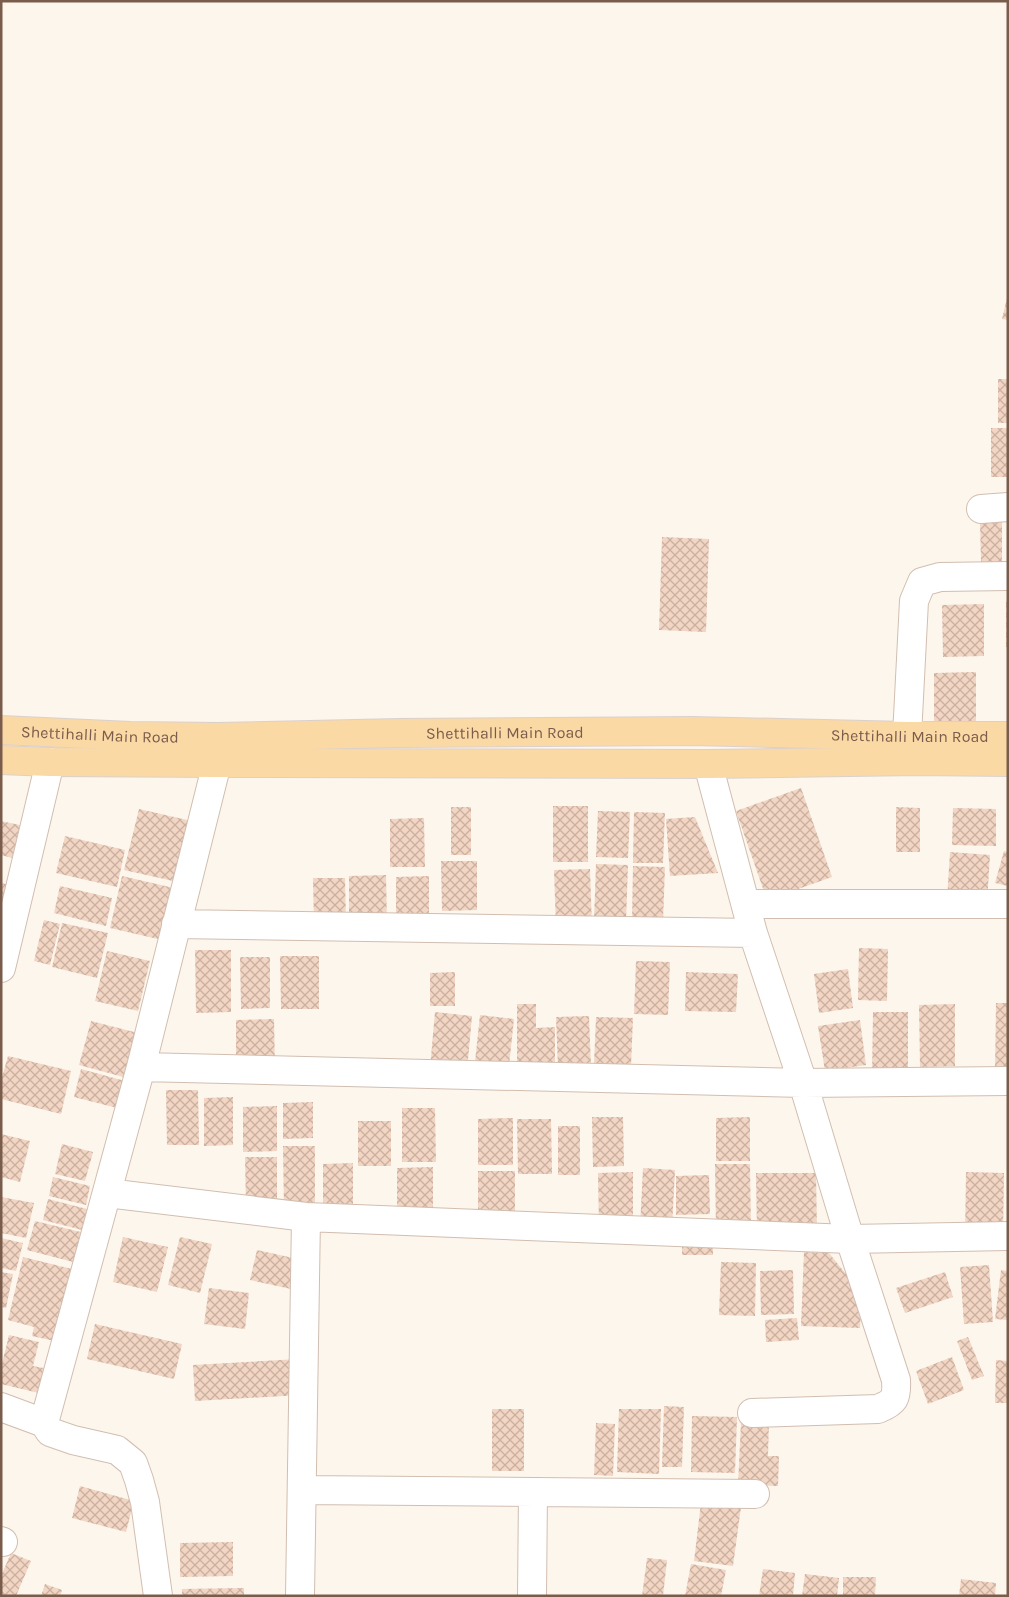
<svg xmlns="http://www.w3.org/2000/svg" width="1009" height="1597" viewBox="0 0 1009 1597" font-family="Karla,sans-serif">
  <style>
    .building { fill: url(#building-cross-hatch) }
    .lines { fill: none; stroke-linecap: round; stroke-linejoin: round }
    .minor-casing { stroke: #d1beb0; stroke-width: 30 }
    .major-casing { stroke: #dad1cd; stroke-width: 30 }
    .minor { stroke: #fff; stroke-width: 28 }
    .major { stroke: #fbd9a5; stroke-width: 28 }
    .labels { text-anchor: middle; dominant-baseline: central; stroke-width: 5; stroke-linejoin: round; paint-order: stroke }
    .street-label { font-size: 16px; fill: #7a5c4d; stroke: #fffaf3 }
  </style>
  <defs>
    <pattern id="building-cross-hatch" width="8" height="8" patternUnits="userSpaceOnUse" patternTransform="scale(1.25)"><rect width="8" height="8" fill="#f3d5c3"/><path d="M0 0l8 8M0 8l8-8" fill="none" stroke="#cab0a1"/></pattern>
  </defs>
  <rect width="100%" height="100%" fill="#fdf6ec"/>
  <path class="building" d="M1007,298H1008V320L1002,319Z
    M998,379H1008V423H998Z
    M991,428H1008V477H991Z
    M980,522H1002V562H981Z
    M662,537L709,539L706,632L659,630Z
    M1006,601H1008V647H1006Z
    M984,604V656L943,657L942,605Z
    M976,672V724H934V673Z
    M801,788L832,877L767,900L736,811Z
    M553,806H588V862H553Z
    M451,807H471V855H451Z
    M896,807L920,808V852H896Z
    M953,808L996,809V846L952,845Z
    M139,809L196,822L182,883L124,870Z
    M598,811L630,812L628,858L596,857Z
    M634,812L665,813L663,863H633Z
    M695,817L718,873L670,876L666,819Z
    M424,818L425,867H390V819Z
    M1,821L24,826L16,859L1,855Z
    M65,836L125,850L117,887L56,873Z
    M1004,851L1008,852V886L995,883Z
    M950,852L990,855L987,903L947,900Z
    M441,861H477V910L442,911Z
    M596,864L628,865L626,921L594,920Z
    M633,866L665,867L663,921L632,920Z
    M590,869L592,927L556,928L554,870Z
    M386,875L387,924H349V876Z
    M122,876L174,888L162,940L110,928Z
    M429,876V924L396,925V877Z
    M313,878H345L346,923H314Z
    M1,883L10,885L1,921Z
    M60,886L112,898L106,926L54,913Z
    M44,920L60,924L50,965L34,961Z
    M62,923L108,933L97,978L52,967Z
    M859,948L888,949L887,1001L858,1000Z
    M195,950H231V1012L196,1013Z
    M107,951L150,961L138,1011L95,1001Z
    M280,956H319V1009H281Z
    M240,957H270V1008L241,1009Z
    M636,961L670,962L668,1015L634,1014Z
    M848,969L853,1008L819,1013L814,974Z
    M455,972V1006H430V973Z
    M686,972L738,974L736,1012L685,1011Z
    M996,1003H1008V1071H995Z
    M517,1004H536V1028L555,1027V1072H517Z
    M955,1004V1066L920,1067L919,1005Z
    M435,1012L472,1016L467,1071L430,1068Z
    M873,1012H908V1076H872Z
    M480,1015L514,1019L508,1075L474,1071Z
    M589,1016L591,1067L558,1069L556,1017Z
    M596,1017L633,1018L631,1066L594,1064Z
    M274,1019L275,1068H236V1020Z
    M860,1020L866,1065L825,1071L818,1026Z
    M91,1021L138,1033L127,1078L79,1065Z
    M8,1056L71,1071L61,1114L1,1099V1081Z
    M81,1069L125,1081L117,1108L74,1097Z
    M166,1090H198L199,1145H167Z
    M233,1097V1145L204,1146V1098Z
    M313,1102V1138L283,1139V1103Z
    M277,1106V1151L243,1152V1107Z
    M402,1108H435L436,1162H402Z
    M592,1117H623L624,1166L593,1167Z
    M750,1117V1161H716V1118Z
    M513,1118V1165H478V1119Z
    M517,1119H551L552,1174H518Z
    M358,1121H391V1166H358Z
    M558,1126H580V1175H558Z
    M1,1134L30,1141L20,1182L1,1177Z
    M62,1144L93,1152L85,1181L55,1174Z
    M283,1146H315V1209H284Z
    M245,1157H277V1207L246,1208Z
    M353,1163V1210L323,1211V1164Z
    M715,1164H750L751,1232H716Z
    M433,1167V1215H397V1168Z
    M643,1168L675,1170L672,1228L640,1227Z
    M478,1171H515V1219L478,1220Z
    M633,1172V1226L599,1227L598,1173Z
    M966,1172L1004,1173L1003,1236L965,1235Z
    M756,1173H816L817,1234L757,1235Z
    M709,1175L710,1214L676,1215V1176Z
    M53,1177L90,1186L86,1205L49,1196Z
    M1,1197L34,1203L26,1238L1,1233Z
    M48,1199L91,1210L86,1231L43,1220Z
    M35,1221L85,1233L77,1263L27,1250Z
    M682,1236H713V1255H682Z
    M123,1237L168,1247L157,1292L113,1282Z
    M180,1237L212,1244L200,1293L168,1285Z
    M1,1238L23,1243L16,1271L1,1268Z
    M257,1250L298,1259L291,1289L250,1280Z
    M804,1252L829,1253L862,1294L860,1328L801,1326Z
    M23,1257L76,1270L59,1342L32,1336L34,1327L8,1320Z
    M721,1262L756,1263L755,1316L719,1315Z
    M989,1265L993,1322L964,1324L960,1267Z
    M793,1270L794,1314L761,1315L760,1271Z
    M1001,1270L1008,1271V1320L995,1319Z
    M1,1272L13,1274L6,1308L1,1307Z
    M945,1272L953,1297L905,1313L896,1288Z
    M209,1288L249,1293L245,1329L204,1324Z
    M797,1318L799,1340L766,1342L765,1320Z
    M95,1324L182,1344L174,1379L87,1359Z
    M9,1335L39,1342L33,1366L49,1369L43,1394L1,1384V1368Z
    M968,1337L984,1376L972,1380L957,1341Z
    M952,1357L964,1390L928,1404L916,1371Z
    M298,1359L300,1395L195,1401L193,1365Z
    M996,1360L1008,1361V1403H995Z
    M664,1406L684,1407L682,1467H662Z
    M492,1409H524V1471H492Z
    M619,1409H661L659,1474L617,1472Z
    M692,1416L737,1417L735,1473L691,1472Z
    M741,1422H769L768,1456H779L778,1486L738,1485Z
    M596,1423L615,1424L613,1476L594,1475Z
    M80,1486L134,1501L126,1532L72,1518Z
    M701,1503L741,1507L733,1566L694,1561Z
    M233,1542V1576L180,1577V1543Z
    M11,1553L31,1561L16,1596H1V1576Z
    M647,1558L667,1560L663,1596H642Z
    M691,1564L726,1570L721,1596H685Z
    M763,1569L795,1573L793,1596H759Z
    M805,1574L839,1578L837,1596H802Z
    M843,1577H876L875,1596H843Z
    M961,1579L996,1583L995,1596H959Z
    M45,1584L62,1590L60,1596H41Z
    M244,1588V1596H182V1589Z"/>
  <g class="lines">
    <defs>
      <path id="minor" d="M981,509L1008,507
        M907,736L914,601L922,582L940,577L1008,576
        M708,764L753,933L803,1083L850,1239L896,1380C897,1398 895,1402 878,1409L752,1413
        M746,904H1008
        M176,924L753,933
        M1,968L50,762
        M141,1067L803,1083L1008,1081
        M107,1193L306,1217L850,1239L1008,1236
        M1,1407L44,1423
        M302,1490L755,1494
        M1,1541L3,1542
        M158,1596L145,1502L139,1480L133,1463L117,1450L73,1440L50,1432L44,1423L141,1067L217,763L218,741
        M300,1596L306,1217
        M532,1596L533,1492"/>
      <g id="major">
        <path id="s1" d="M1,730L130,736L218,737L399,733L692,731L907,736H1008"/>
        <path d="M1,760L50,762L217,763L708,764L918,761L1008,762"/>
      </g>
    </defs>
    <use href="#minor" class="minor-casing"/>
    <use href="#major" class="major-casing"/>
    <use href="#minor" class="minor"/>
    <use href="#major" class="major"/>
  </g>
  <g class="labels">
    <g class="street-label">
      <text stroke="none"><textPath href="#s1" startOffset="504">Shettihalli Main Road</textPath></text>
      <text stroke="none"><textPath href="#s1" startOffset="99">Shettihalli Main Road</textPath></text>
      <text stroke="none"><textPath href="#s1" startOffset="909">Shettihalli Main Road</textPath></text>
    </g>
  </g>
  <rect width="1009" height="1597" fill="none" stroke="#7a5c4d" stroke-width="5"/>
</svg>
